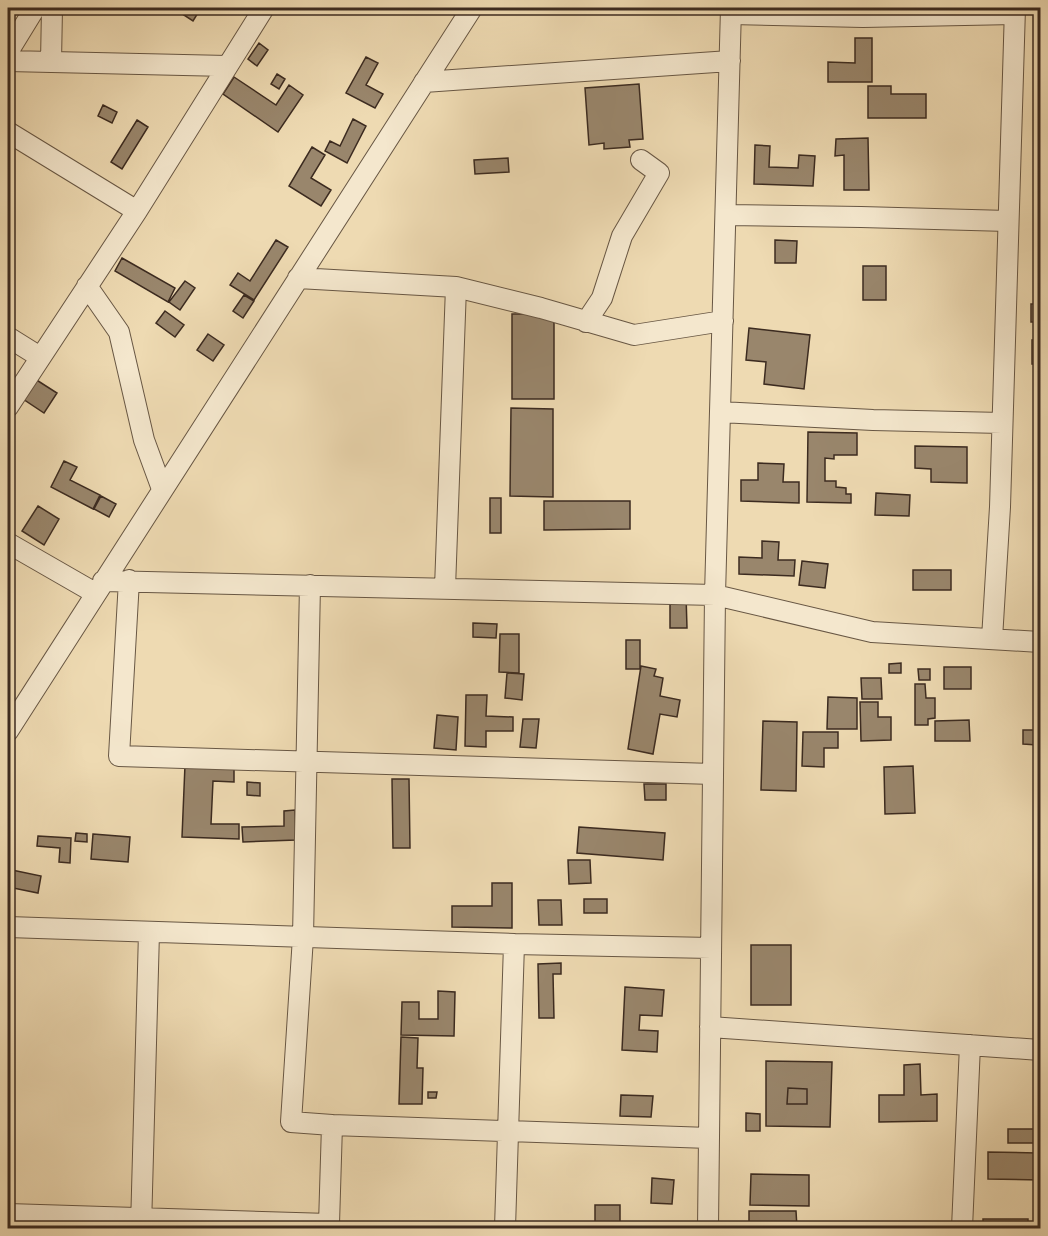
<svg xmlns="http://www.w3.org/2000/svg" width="1048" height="1236" viewBox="0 0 1048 1236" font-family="'Sorts Mill Goudy',serif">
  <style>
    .building { fill: #99866c; stroke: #3c2b20; stroke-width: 1.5; fill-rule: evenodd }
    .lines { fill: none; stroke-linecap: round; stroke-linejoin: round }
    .minor-casing { stroke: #685744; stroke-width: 22 }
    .minor { stroke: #f4e7cd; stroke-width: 20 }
  </style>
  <rect width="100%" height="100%" fill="#eedab2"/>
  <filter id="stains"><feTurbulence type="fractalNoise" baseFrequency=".00333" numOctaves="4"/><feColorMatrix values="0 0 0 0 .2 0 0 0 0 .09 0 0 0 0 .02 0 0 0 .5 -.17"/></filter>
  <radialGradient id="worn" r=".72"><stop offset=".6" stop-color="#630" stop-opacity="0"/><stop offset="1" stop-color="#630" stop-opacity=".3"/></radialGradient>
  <path class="building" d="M173,8H201L193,21Z
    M855,38H872V82H828V62L855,63Z
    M259,43L268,50L257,66L248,59Z
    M366,57L378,63L366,85L383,94L375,108L346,93Z
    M277,74L285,79L279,89L271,84Z
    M234,77L276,105L289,85L303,95L278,132L223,94Z
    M639,84L643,139L629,140L630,147L604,149V143L589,145L585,88Z
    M868,86H891V94H926V118H868Z
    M1040,97V113H1038L1037,98Z
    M103,105L117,112L112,123L98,116Z
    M353,119L366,126L347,163L325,151L330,141L340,146Z
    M137,120L148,127L122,169L111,162Z
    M868,138L869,190H844V155L835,156L836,139Z
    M755,145L770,146L769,167L798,168L799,155L815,156L813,186L754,184Z
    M312,147L325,155L311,178L331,190L321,206L289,186Z
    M508,158L509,172L475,174L474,160Z
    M276,240L288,247L254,300L230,285L238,273L250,281Z
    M775,240L797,241L796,263H775Z
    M122,258L175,288L168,302L115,271Z
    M863,266H886V300H863Z
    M185,281L195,288L180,310L169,302Z
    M244,295L254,301L243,318L233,311Z
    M1031,304H1040V322H1031Z
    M165,311L184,325L175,337L156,323Z
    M512,314H554V399H512Z
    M749,328L810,335L804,389L764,384L766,362L746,360Z
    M208,334L224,345L213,361L197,350Z
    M1032,340H1040V364H1032Z
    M35,379L57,393L44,413L23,399Z
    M511,408L553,409V497L510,496Z
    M808,432L857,433V455H834V459L825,458V481H836V487L846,488V494H851V503L807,502Z
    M915,446L967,447V483L931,482V469L915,468Z
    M64,461L77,467L70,480L100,495L93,509L51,487Z
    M758,463L784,464L783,482H799V503L741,501V480H758Z
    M876,493L910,495L909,516L875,515Z
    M101,496L116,504L109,517L94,509Z
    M490,498H501V533H490Z
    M544,501H630V529L544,530Z
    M38,506L59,519L44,545L22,531Z
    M762,541L779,542L778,560H795L794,576L739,574V557L762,558Z
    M802,561L828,564L825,588L799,585Z
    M913,570H951V590H913Z
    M686,595L687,628H670V596Z
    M473,623L497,624L496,638L473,637Z
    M500,634H519V673L499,672Z
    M626,640H640V669H626Z
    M901,663V673H889V664Z
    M641,666L656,669L654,676L663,678L660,696L680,700L677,717L660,714L653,754L628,749Z
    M944,667H971V689H944Z
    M918,669H930V680H919Z
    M507,673L524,674L522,700L505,698Z
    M861,678H881L882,699H862Z
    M915,684H925L926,698H935V718L928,719V725H915Z
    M466,695H487L486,716L513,717V731H486V747L465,746Z
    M828,697L857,698V729H827Z
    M860,702H878V717H891V740L861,741Z
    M437,715L458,717L456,750L434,748Z
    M523,719H539L536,748L520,747Z
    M969,720L970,741H935V721Z
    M763,721L797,722L796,791L761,790Z
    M1023,730H1037V745L1023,744Z
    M803,732H838V748H824V767L802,766Z
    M185,765L234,766V782L213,781L211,824H239V839L182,837Z
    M913,766L915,813L885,814L884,767Z
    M392,779H409L410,848H393Z
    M247,782L260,783V796L247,795Z
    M644,784H666V800H645Z
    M295,810L296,840L243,842L242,827L284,826V811Z
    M579,827L665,833L663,860L577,853Z
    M76,833L87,834V842L75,841Z
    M93,834L130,837L128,862L91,859Z
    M38,836L71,838L70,863L59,862L60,848L37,846Z
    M568,860H590L591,883L569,884Z
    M12,870L41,876L38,893L8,887Z
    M492,883H512V928L452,927V906H492Z
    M584,899H607V913H584Z
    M538,900H561L562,925H539Z
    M751,945H791V1005H751Z
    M561,963V974H553L554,1018H539L538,964Z
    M625,987L664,990L662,1016L640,1015L639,1030L658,1031L657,1052L622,1050Z
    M438,991L455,992L454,1036L401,1035L402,1002H419V1019H438Z
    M401,1037L418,1038L417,1068H423L422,1104H399Z
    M766,1061L832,1062L830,1127L766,1126ZM788,1088L807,1089V1104H787Z
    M920,1064L921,1095L937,1094V1121L879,1122V1095H904V1065Z
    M788,1088L807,1089V1104H787Z
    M428,1092H437L436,1098H428Z
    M621,1095L653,1096L651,1117L620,1116Z
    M746,1113L760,1114V1131H746Z
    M1008,1129H1036V1143H1008Z
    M1036,1149H1040V1180L988,1179V1152L1037,1153Z
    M751,1174L809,1175V1206L750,1205Z
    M652,1178L674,1180L672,1204L651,1203Z
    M595,1205H620V1228H595Z
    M749,1211H796L797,1228H749Z
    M983,1219H1028V1228H983Z
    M440,1224L459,1225V1228H440Z"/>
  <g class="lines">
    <defs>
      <path id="minor" d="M731,14L863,17L1015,14
        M8,52L35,8
        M8,61L227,66
        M51,62L52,8
        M424,82L730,61
        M8,132L137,211L8,407
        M137,211L264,8
        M726,215L861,217L1008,221
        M298,278L456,287L541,308L634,335L723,321
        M87,286L119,332L144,440L162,489
        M586,322L602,298L622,236L659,173L641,160
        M8,337L40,357
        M720,412L873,420L1002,423
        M8,543L95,593
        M129,580L119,756L713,774
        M103,581L715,595L872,632L1040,642
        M310,585L303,937L291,1122L332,1125
        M445,588L456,287
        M992,639L1000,507L1015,8
        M8,731L472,8
        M8,927L514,944
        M710,1027L1040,1050
        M8,1214L329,1224V1228
        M329,1224L332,1125L709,1138
        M141,1228L149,932
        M505,1228L514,944L711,948
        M708,1228L715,595L731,8
        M962,1228L970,1045"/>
    </defs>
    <use href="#minor" class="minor-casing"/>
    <use href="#minor" class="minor"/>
  </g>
  <rect width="1048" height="1236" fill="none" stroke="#eedab2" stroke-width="30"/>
  <rect x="9" y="9" width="1030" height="1218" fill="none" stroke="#3c2b20" stroke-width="3"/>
  <rect x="15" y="15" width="1018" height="1206" fill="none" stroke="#3c2b20" stroke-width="1.5"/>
  <rect width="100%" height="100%" filter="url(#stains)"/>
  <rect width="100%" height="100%" fill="url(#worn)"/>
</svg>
